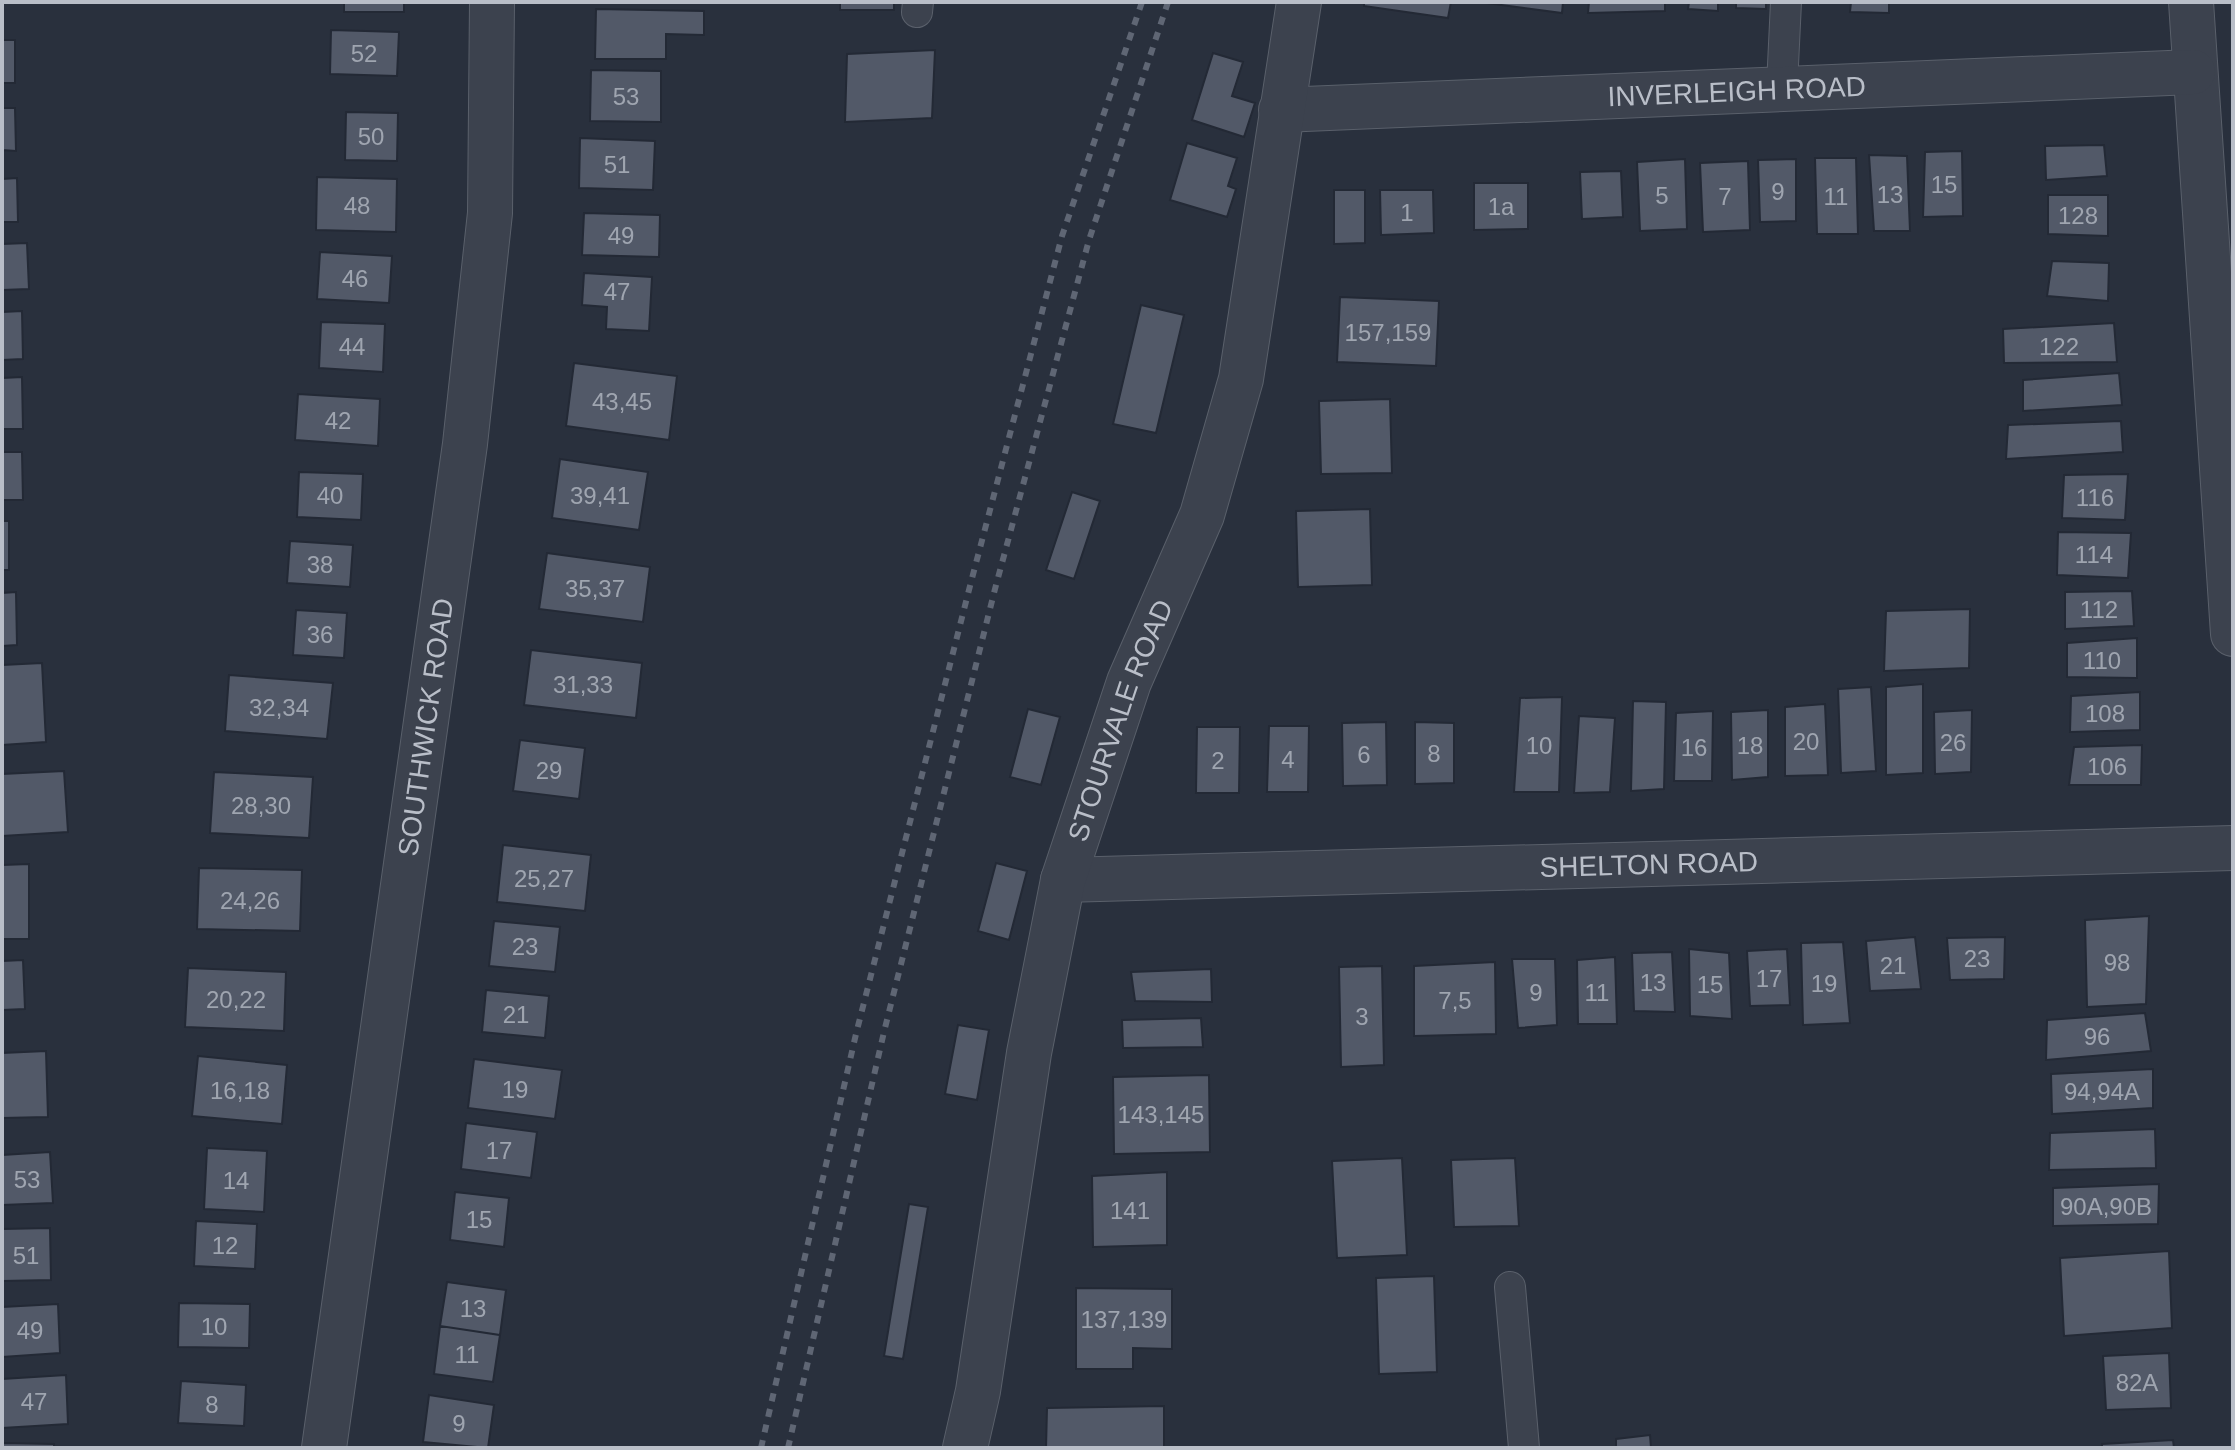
<svg xmlns="http://www.w3.org/2000/svg" width="2235" height="1450" viewBox="0 0 2235 1450" font-family="Helvetica,sans-serif">
  <style>
    .building { fill: #525968; stroke: #232935; stroke-width: 2 }
    .lines { fill: none; stroke-linecap: round; stroke-linejoin: round }
    .lane-casing { stroke: #5a606b; stroke-width: 32 }
    .street-casing { stroke: #5a606b; stroke-width: 46 }
    .lane { stroke: #3c424e; stroke-width: 30 }
    .street { stroke: #3c424e; stroke-width: 44 }
    .rail { stroke: #5f6674; stroke-width: 6; stroke-dasharray: 8 8; stroke-linecap: butt }
    .labels { text-anchor: middle; dominant-baseline: central; stroke-width: 8; stroke-linejoin: round; paint-order: stroke }
    .number-label { font-size: 24px; fill: #9fa5b0 }
    .street-label { font-size: 28px; fill: #b9bec8; stroke: #212733 }
  </style>
  <rect width="100%" height="100%" fill="#29303d"/>
  <path class="building" d="M344,2H404V12H344Z
    M840,2H894V10H840Z
    M1364,2H1451L1448,18L1364,6Z
    M1479,2H1563L1562,13Z
    M1589,2H1665V11L1588,13Z
    M1689,2H1718V11L1688,9Z
    M1736,2H1766V9L1736,8Z
    M1851,2H1889V13L1850,12Z
    M596,9L704,11V35L666,34V59H595Z
    M331,30L399,32L397,76L330,74Z
    M2,40H15V83H2Z
    M935,50L932,118L845,122L847,54Z
    M1213,53L1243,62L1232,96L1255,103L1244,137L1192,120Z
    M591,70L661,71V122L590,121Z
    M2,108H15L16,151L2,150Z
    M346,112L398,113L397,161L345,160Z
    M580,138L655,141L653,190L579,188Z
    M1187,143L1237,158L1228,186L1236,189L1227,217L1170,200Z
    M2104,145L2107,176L2046,180L2045,146Z
    M1962,151L1963,216L1923,217L1925,152Z
    M1869,155L1907,156L1910,231H1874Z
    M1815,158H1856L1858,234H1817Z
    M1685,159L1687,229L1640,231L1637,162Z
    M1796,159V221L1760,222L1758,160Z
    M1748,161L1750,230L1703,232L1700,163Z
    M1621,171L1623,217L1582,219L1580,172Z
    M317,177L397,179L396,232L316,230Z
    M17,178L18,222H2V179Z
    M1474,183H1528V229L1474,230Z
    M1334,190H1365V243L1334,244Z
    M1380,190H1433L1434,233L1381,235Z
    M2048,195H2108V236L2048,234Z
    M584,213L660,215L659,257L582,255Z
    M27,243L29,289L2,290V244Z
    M320,252L392,256L389,303L317,299Z
    M2052,261L2109,263L2108,301L2047,296Z
    M584,273L652,277L649,331L606,329L607,307L582,305Z
    M1340,297L1439,301L1436,366L1337,362Z
    M1141,305L1184,315L1156,433L1113,424Z
    M22,311L23,359L2,360V312Z
    M321,322L385,324L383,372L319,368Z
    M2114,323L2117,362L2004,363L2003,329Z
    M574,363L677,376L669,440L566,426Z
    M2119,373L2122,405L2023,411V380Z
    M22,377L23,429H2V378Z
    M298,394L380,399L378,446L295,440Z
    M1390,399L1392,473L1321,474L1319,401Z
    M2121,421L2123,452L2006,459L2008,425Z
    M2,452H22L23,500H2Z
    M560,459L648,472L639,530L552,518Z
    M299,472L363,474L361,520L297,517Z
    M2128,474L2125,520L2062,518L2064,475Z
    M1072,492L1100,501L1074,579L1046,570Z
    M1370,509L1372,585L1298,587L1296,511Z
    M2,521H9V570H2Z
    M2058,532L2131,533L2128,578L2057,575Z
    M290,541L353,545L350,587L287,583Z
    M547,553L650,567L643,622L539,609Z
    M2132,591L2134,626L2065,629V592Z
    M16,592L17,645L2,646V593Z
    M1970,609L1969,668L1884,671L1886,611Z
    M296,610L347,613L344,658L293,655Z
    M2137,638V678L2067,677V643Z
    M531,650L642,663L636,718L524,705Z
    M42,663L46,742L2,745V665Z
    M229,675L333,683L327,739L225,731Z
    M1923,684V773L1886,775V687Z
    M1871,687L1876,771L1841,773L1838,689Z
    M2140,692V730L2070,732L2071,696Z
    M1562,697L1559,792H1514L1520,698Z
    M1633,701L1666,702L1664,789L1631,791Z
    M1825,704L1828,775L1785,776V707Z
    M1028,709L1060,717L1041,785L1010,777Z
    M1768,710V777L1732,780L1731,712Z
    M1972,710L1971,772L1935,774L1934,712Z
    M1713,711L1712,781H1674L1676,713Z
    M1579,716L1615,718L1610,792L1574,793Z
    M1386,722L1387,785L1343,786L1342,723Z
    M1415,722L1454,723V783L1415,784Z
    M1269,726H1309L1308,792H1267Z
    M1197,727H1240L1239,793H1196Z
    M520,740L585,748L579,799L513,791Z
    M2142,745L2141,785H2069L2074,747Z
    M64,771L68,832L2,836V774Z
    M214,772L313,777L309,838L210,833Z
    M503,845L591,855L585,911L497,902Z
    M996,863L1027,871L1009,940L978,931Z
    M29,864V939H2V865Z
    M199,868L302,870L300,931L197,929Z
    M2149,916L2146,1004L2087,1007L2085,920Z
    M494,921L560,927L555,972L489,966Z
    M1915,937L1921,989L1870,991L1866,941Z
    M2005,937L2004,979L1950,980L1947,938Z
    M1843,942L1850,1023L1803,1025L1801,943Z
    M1689,949L1729,953L1732,1019L1690,1016Z
    M1787,949L1790,1005L1750,1006L1747,951Z
    M1672,952L1675,1012L1634,1011L1632,953Z
    M1615,957L1617,1024H1578L1577,960Z
    M1512,959H1555L1557,1025L1518,1028Z
    M23,960L25,1009L2,1010V961Z
    M1495,962L1496,1034L1414,1036V966Z
    M1382,966L1384,1065L1341,1067L1339,967Z
    M188,968L286,972L284,1031L185,1027Z
    M1211,969L1212,1002L1135,1001L1131,972Z
    M486,990L549,996L545,1038L482,1032Z
    M2145,1013L2151,1051L2046,1060L2047,1020Z
    M1201,1018L1203,1047L1123,1048L1122,1020Z
    M958,1025L989,1030L977,1100L945,1094Z
    M46,1051L48,1117L2,1118V1053Z
    M198,1056L287,1065L282,1124L192,1116Z
    M474,1059L562,1070L555,1119L468,1108Z
    M2153,1069V1108L2052,1114L2051,1074Z
    M1209,1075L1210,1152L1114,1154L1113,1077Z
    M466,1123L537,1132L531,1178L461,1169Z
    M2155,1129L2156,1168L2049,1170L2050,1133Z
    M207,1148L267,1151L264,1212L204,1209Z
    M50,1152L53,1203L2,1205V1155Z
    M1402,1158L1407,1255L1337,1258L1332,1161Z
    M1515,1158L1519,1226L1454,1227L1451,1160Z
    M1167,1172V1245L1093,1247L1092,1176Z
    M2159,1184L2158,1224L2053,1226V1188Z
    M455,1192L509,1198L504,1247L450,1240Z
    M909,1204L928,1207L903,1359L884,1356Z
    M196,1221L257,1224L255,1269L194,1266Z
    M50,1228L51,1280L2,1281V1229Z
    M2169,1251L2172,1328L2064,1336L2060,1258Z
    M1434,1276L1437,1372L1379,1374L1376,1278Z
    M447,1282L506,1290L500,1335L440,1326Z
    M1076,1288L1172,1289V1349L1133,1348V1369H1076Z
    M179,1303L250,1304L249,1348L178,1347Z
    M58,1304L60,1353L2,1357V1307Z
    M440,1326L500,1335L493,1382L434,1374Z
    M2169,1353L2171,1408L2106,1410L2103,1356Z
    M66,1375L68,1424L2,1428V1379Z
    M181,1381L246,1385L244,1426L178,1423Z
    M429,1395L494,1405L488,1448L423,1442Z
    M1164,1406V1448H1046L1047,1408Z
    M1650,1435L1651,1448H1616V1439Z
    M2173,1440L2174,1448H2102V1444Z
    M2,1443L54,1444V1448H2Z"/>
  <g class="lines">
    <defs>
      <path id="lane" d="M917,12L918,2
        M1782,86L1786,2
        M1510,1287L1524,1448"/>
      <g id="street">
        <path d="M2191,2L2233,634"/>
        <path id="s1" d="M1281,110L2193,72"/>
        <path id="s2" d="M1063,880L2233,848"/>
        <path id="s3" d="M324,1448L465,444L490,213L492,2"/>
        <path id="s4" d="M965,1448L978,1391L1029,1053L1063,880L1129,682L1202,515L1241,379L1299,2"/>
      </g>
    </defs>
    <use href="#lane" class="lane-casing"/>
    <use href="#street" class="street-casing"/>
    <use href="#lane" class="lane"/>
    <use href="#street" class="street"/>
    <path class="rail" d="M761,1448L856,1034L970,586L1062,236L1142,2
      M788,1448L884,1032L995,589L1089,240L1168,2"/>
  </g>
  <g class="labels">
    <g class="number-label">
      <text x="364" y="53">52</text>
      <text x="626" y="96">53</text>
      <text x="371" y="136">50</text>
      <text x="617" y="164">51</text>
      <text x="1944" y="184">15</text>
      <text x="1778" y="191">9</text>
      <text x="1890" y="194">13</text>
      <text x="1662" y="195">5</text>
      <text x="1725" y="196">7</text>
      <text x="1836" y="196">11</text>
      <text x="357" y="205">48</text>
      <text x="1501" y="206">1a</text>
      <text x="1407" y="212">1</text>
      <text x="2078" y="215">128</text>
      <text x="621" y="235">49</text>
      <text x="355" y="278">46</text>
      <text x="617" y="291">47</text>
      <text x="1388" y="332">157,159</text>
      <text x="352" y="346">44</text>
      <text x="2059" y="346">122</text>
      <text x="622" y="401">43,45</text>
      <text x="338" y="420">42</text>
      <text x="330" y="495">40</text>
      <text x="600" y="495">39,41</text>
      <text x="2095" y="497">116</text>
      <text x="2094" y="554">114</text>
      <text x="320" y="564">38</text>
      <text x="595" y="588">35,37</text>
      <text x="2099" y="609">112</text>
      <text x="320" y="634">36</text>
      <text x="2102" y="660">110</text>
      <text x="583" y="684">31,33</text>
      <text x="279" y="707">32,34</text>
      <text x="2105" y="713">108</text>
      <text x="1806" y="741">20</text>
      <text x="1953" y="742">26</text>
      <text x="1539" y="745">10</text>
      <text x="1750" y="745">18</text>
      <text x="1694" y="747">16</text>
      <text x="1434" y="753">8</text>
      <text x="1364" y="754">6</text>
      <text x="1288" y="759">4</text>
      <text x="1218" y="760">2</text>
      <text x="2107" y="766">106</text>
      <text x="549" y="770">29</text>
      <text x="261" y="805">28,30</text>
      <text x="544" y="878">25,27</text>
      <text x="250" y="900">24,26</text>
      <text x="525" y="946">23</text>
      <text x="1977" y="958">23</text>
      <text x="2117" y="962">98</text>
      <text x="1893" y="965">21</text>
      <text x="1769" y="978">17</text>
      <text x="1653" y="982">13</text>
      <text x="1824" y="983">19</text>
      <text x="1710" y="984">15</text>
      <text x="1536" y="992">9</text>
      <text x="1597" y="992">11</text>
      <text x="236" y="999">20,22</text>
      <text x="1455" y="1000">7,5</text>
      <text x="516" y="1014">21</text>
      <text x="1362" y="1016">3</text>
      <text x="2097" y="1036">96</text>
      <text x="515" y="1089">19</text>
      <text x="240" y="1090">16,18</text>
      <text x="2102" y="1091">94,94A</text>
      <text x="1161" y="1114">143,145</text>
      <text x="499" y="1150">17</text>
      <text x="27" y="1179">53</text>
      <text x="236" y="1180">14</text>
      <text x="2106" y="1206">90A,90B</text>
      <text x="1130" y="1210">141</text>
      <text x="479" y="1219">15</text>
      <text x="225" y="1245">12</text>
      <text x="26" y="1255">51</text>
      <text x="473" y="1308">13</text>
      <text x="1124" y="1319">137,139</text>
      <text x="214" y="1326">10</text>
      <text x="30" y="1330">49</text>
      <text x="467" y="1354">11</text>
      <text x="2137" y="1382">82A</text>
      <text x="34" y="1401">47</text>
      <text x="212" y="1404">8</text>
      <text x="459" y="1423">9</text>
    </g>
    <g class="street-label">
      <text stroke="none"><textPath href="#s1" startOffset="456">INVERLEIGH ROAD</textPath></text>
      <text stroke="none"><textPath href="#s4" startOffset="746">STOURVALE ROAD</textPath></text>
      <text stroke="none"><textPath href="#s3" startOffset="728">SOUTHWICK ROAD</textPath></text>
      <text stroke="none"><textPath href="#s2" startOffset="586">SHELTON ROAD</textPath></text>
    </g>
  </g>
  <rect width="2235" height="1450" fill="none" stroke="#b9bec8" stroke-width="8"/>
</svg>
